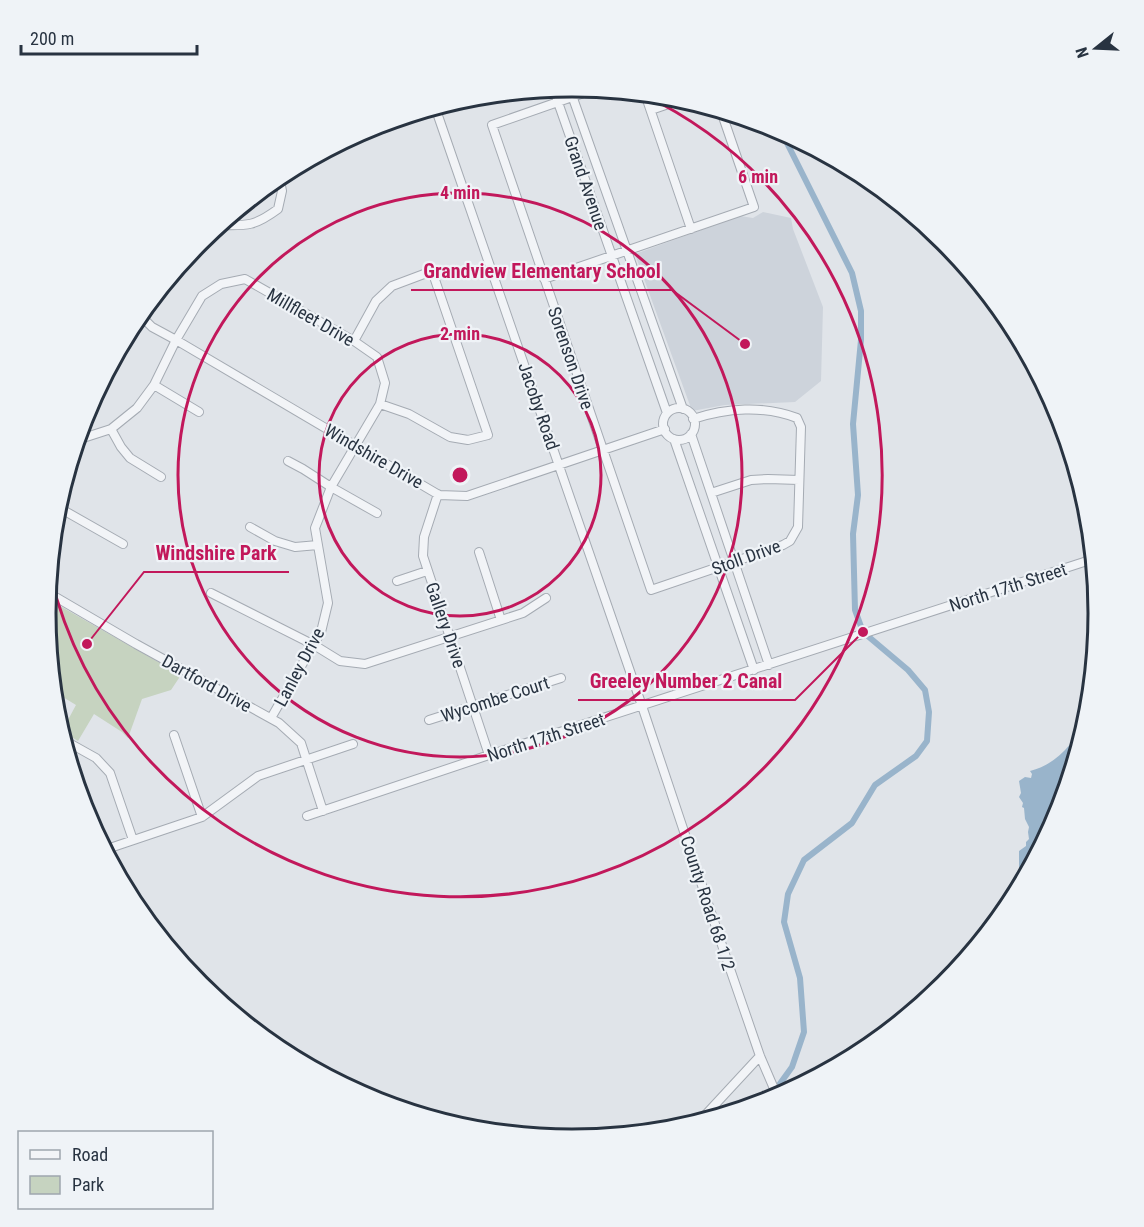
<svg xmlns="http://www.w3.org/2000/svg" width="1144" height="1227" viewBox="0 0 1144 1227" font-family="'Roboto Condensed',sans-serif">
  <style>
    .built { fill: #cdd3db }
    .green { fill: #c6d3c0 }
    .water { fill: #99b4cb }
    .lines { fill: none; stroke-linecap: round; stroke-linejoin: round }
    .canal { stroke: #99b4cb; stroke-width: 6 }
    .minor-casing { stroke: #a5abb3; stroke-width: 10 }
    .minor { stroke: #f2f4f7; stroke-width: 8 }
    .ring { fill: none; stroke: #c2185b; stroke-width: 3 }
    .labels { text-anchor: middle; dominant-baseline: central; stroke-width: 4.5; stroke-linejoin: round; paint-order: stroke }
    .street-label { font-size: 18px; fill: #283341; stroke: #eff3f7 }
    .rim { fill: none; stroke: #283341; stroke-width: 3 }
    .centre { fill: #c2185b; stroke: #eff3f7; stroke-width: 3 }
    .ring-label { font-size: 18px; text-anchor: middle; font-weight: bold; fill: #c2185b; stroke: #eff3f7; stroke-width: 4.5; stroke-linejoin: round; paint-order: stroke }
    .leader { fill: none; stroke: #c2185b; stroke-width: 2 }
    .callout-dot { fill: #c2185b; stroke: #eff3f7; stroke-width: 2 }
    .callout-label { font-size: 20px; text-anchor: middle; font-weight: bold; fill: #c2185b; stroke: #eff3f7; stroke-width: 4.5; stroke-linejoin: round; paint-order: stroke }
  </style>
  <rect width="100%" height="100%" fill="#e0e4e9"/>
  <path class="built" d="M763,212L791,218L793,229L823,307L821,381L795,402L725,405L692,411L635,254L740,216L753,218Z"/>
  <path class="green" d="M46,598L181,675L171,690L142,699L128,738L122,732L94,714L78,741L62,731L76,705L53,691L45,613Z"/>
  <path class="water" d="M1088,720L1064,798L1055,804L1056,807L1060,813L1059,815L1019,890L1015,886L1019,882V851L1026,846V842L1029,839L1028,832L1029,827L1025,819L1024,808L1022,807L1023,803L1019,797L1021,793L1019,781L1025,777L1031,778L1032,774L1030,771C1058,764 1072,743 1088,720Z"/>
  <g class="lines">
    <path class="canal" d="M766,1103L792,1067L804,1032L800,978L784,922L788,894L804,860L852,823L875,785L916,756L927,741L929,712L925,690L908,670L863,632L855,610L853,534L858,495L853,424L861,340V311L852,273L781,131"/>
    <defs>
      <path id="minor" d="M569,87L683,409
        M553,88L667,413
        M595,89L492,125L651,590L783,545L790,541L798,527L801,427L797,418C764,405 726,408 693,419
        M645,94L691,229
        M435,107L642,706L728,963L760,1056L778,1098
        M651,110L683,99
        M219,225C248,226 255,226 278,209L282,191L279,175
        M544,279L754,207L721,111
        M139,314L152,327L176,340L439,495L467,496L665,429
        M354,341L376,301L392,286L432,271L488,435L468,440L450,437L409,414L380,404
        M154,385L199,412
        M663 424a16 16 0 1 1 32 0a16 16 0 1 1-32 0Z
        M111,429L121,447L130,458L161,477
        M691,434L769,665
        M674,439L754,670
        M77,440L111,429L137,408L154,385L176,340L202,296L221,284L245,279L354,341L377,357L385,383L380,404L331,487L315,528L328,603L321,632L271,718
        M288,461L303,469L331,487L377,513
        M711,493L751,480L768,479L799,480
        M438,494L424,537L423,556L489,755
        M56,506L123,544
        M250,527L275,541L295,547L318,545
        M479,552L501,620
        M397,581L427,571
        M47,592L136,644L279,723L301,743L323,811
        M211,593L314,645L340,661L365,664L523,613L546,598
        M429,720L561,678
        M174,735L202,817
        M62,739L96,758L110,773L133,840
        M307,816L489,755L1084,562L1093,557
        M104,850L202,817L258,776L353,744
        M697,1124L760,1056"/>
    </defs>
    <use href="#minor" class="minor-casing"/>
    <use href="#minor" class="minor"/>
  </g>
  <g class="ring">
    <circle cx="460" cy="475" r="141"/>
    <circle cx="460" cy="475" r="282"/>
    <path d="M642 94A422 422 0 1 1 50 574"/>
  </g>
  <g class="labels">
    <g class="street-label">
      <text transform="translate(586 183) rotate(71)">Grand Avenue</text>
      <text transform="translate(311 317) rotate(30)">Millfleet Drive</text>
      <text transform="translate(571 358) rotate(71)">Sorenson Drive</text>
      <text transform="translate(539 406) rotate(71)">Jacoby Road</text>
      <text transform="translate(374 456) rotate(30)">Windshire Drive</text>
      <text transform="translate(746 557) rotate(-20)">Stoll Drive</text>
      <text transform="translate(1008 587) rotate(-18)">North 17th Street</text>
      <text transform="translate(446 625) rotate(71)">Gallery Drive</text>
      <text transform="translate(299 667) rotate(-62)">Lanley Drive</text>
      <text transform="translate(207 683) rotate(29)">Dartford Drive</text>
      <text transform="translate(495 699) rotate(-18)">Wycombe Court</text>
      <text transform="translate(546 737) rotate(-18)">North 17th Street</text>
      <text transform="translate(708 903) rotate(72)">County Road 68 1/2</text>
    </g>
  </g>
  <path d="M0 0H1144V1227H0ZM56 613a516 516 0 1 1 1032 0a516 516 0 1 1-1032 0Z" fill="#eff3f7" fill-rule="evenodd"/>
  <path class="rim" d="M56 613a516 516 0 1 1 1032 0a516 516 0 1 1-1032 0Z"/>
  <circle cx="460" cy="475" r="9" class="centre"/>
  <g class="ring-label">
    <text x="758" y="183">6 min</text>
    <text x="460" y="199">4 min</text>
    <text x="460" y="340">2 min</text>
  </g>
  <path class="leader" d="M745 344L672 290H411M87 644L144 572H289M863 632L795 700H578"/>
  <g class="callout-dot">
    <circle cx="745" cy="344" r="6"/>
    <circle cx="87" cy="644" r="6"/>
    <circle cx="863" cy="632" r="6"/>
  </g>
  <g class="callout-label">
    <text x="542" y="278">Grandview Elementary School</text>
    <text x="216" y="560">Windshire Park</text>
    <text x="686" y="688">Greeley Number 2 Canal</text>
  </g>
  <rect x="18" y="1131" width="195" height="78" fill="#eff3f7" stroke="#9fa6ae" stroke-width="1.5"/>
  <rect x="30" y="1150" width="30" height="9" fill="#f2f4f7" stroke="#9fa6ae" stroke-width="1.5"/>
  <text x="72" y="1161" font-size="18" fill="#283341">Road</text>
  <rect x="30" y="1176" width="30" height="18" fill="#c6d3c0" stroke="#9fa6ae" stroke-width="1.5"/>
  <text x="72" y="1191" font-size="18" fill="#283341">Park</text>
  <g transform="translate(1096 48) rotate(252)" stroke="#eff3f7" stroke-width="4.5" paint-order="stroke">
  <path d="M0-4.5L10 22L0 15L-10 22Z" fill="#283341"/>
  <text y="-9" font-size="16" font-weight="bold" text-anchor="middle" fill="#283341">N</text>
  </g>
  <path d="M21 45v9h176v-9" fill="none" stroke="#283341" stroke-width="3"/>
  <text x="30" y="45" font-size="18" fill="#283341" stroke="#eff3f7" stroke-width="4.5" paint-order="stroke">200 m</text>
</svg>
